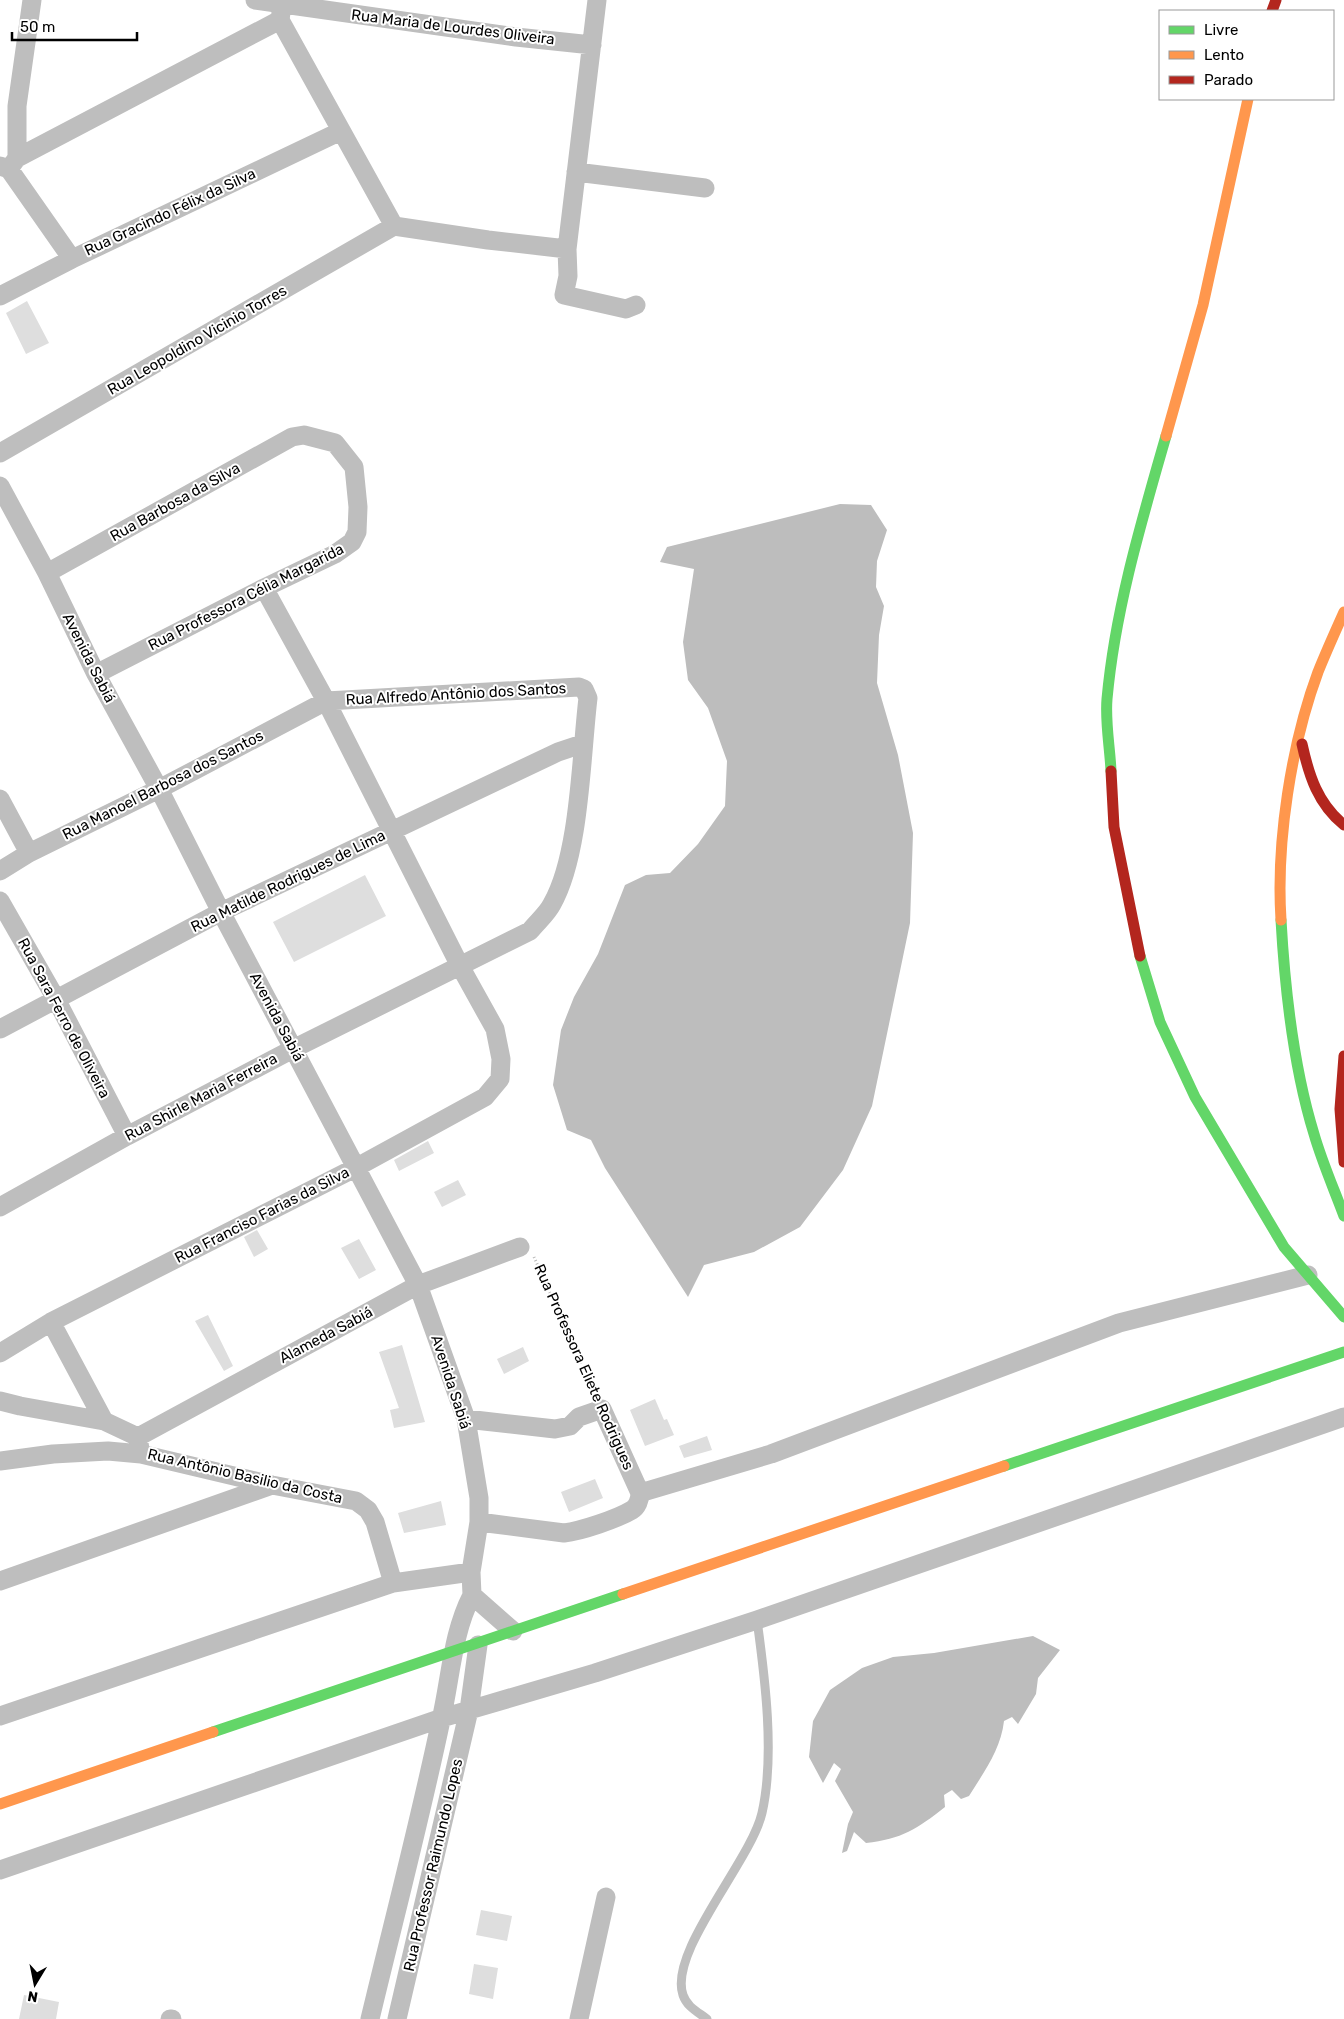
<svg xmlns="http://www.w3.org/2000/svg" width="1344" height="2019" viewBox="0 0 1344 2019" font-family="Rubik,sans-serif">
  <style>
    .water { fill: #bdbdbd }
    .building { fill: #dedede }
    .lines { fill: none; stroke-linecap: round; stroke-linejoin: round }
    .path { stroke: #b9b9b9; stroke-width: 3; stroke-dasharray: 1 2.5; stroke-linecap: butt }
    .lane { stroke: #bebebe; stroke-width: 9 }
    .street { stroke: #bebebe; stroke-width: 19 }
    .fast { stroke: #63d668; stroke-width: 11 }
    .slow { stroke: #ff974d; stroke-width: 11 }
    .jam { stroke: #b3261e; stroke-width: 11 }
    .labels { text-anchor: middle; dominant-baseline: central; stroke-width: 4; stroke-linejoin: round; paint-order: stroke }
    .street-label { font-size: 15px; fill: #000; stroke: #fff }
  </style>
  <rect width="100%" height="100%" fill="#fff"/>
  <path class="water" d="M840,504L871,505L887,530L877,561L876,587L884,606L879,635L877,683L898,755L913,833L910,923L872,1106L843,1170L800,1227L754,1252L704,1265L688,1297L605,1168L591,1140L567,1130L553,1085L561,1030L574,997L598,954L625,885L646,875L670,873L698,844L725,806L727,761L708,708L688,680L683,642L694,569L660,562L667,547Z
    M1033,1636L1060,1650L1038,1678L1036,1694L1018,1724L1012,1717L1004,1721C1001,1749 984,1772 969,1796L961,1799L952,1790L944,1795L945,1807C917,1829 902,1839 866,1843L854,1832L847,1851L842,1853L848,1824L853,1812L835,1781L841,1769L834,1763L823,1783L809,1757L813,1721L830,1690L862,1668L893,1657L934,1653Z"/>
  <path class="building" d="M27,301L49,343L26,354L6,313Z
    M365,875L386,916L294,962L273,922Z
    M428,1141L434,1153L399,1171L394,1160Z
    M458,1180L466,1195L442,1207L434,1192Z
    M257,1230L268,1249L254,1257L244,1237Z
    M359,1239L376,1270L359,1279L341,1248Z
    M208,1315L233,1366L224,1371L195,1321Z
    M402,1345L425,1422L394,1428L390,1410L399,1408L379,1352Z
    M523,1347L529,1361L504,1374L497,1359Z
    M655,1399L664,1420L667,1419L674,1435L645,1446L630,1410Z
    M707,1436L712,1450L684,1458L679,1446Z
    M595,1479L603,1498L569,1512L561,1492Z
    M441,1501L446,1525L404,1533L398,1513Z
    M481,1910L512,1916L507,1941L476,1935Z
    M474,1964L498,1968L493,1999L469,1994Z
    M24,1995L59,2002L56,2019H19Z"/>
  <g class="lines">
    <path class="path" d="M534,1257L595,1395"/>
    <path class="lane" d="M707,2019C698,2012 687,2007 683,1995C668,1952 751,1861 762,1813C775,1756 765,1678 757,1620"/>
    <path class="street" d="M255,0L516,37L592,45
      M597,0L567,249L568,276L564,295L626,309L636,305
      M282,5L280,20L394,226L488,240L567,249
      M17,158V106L32,0
      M0,166L9,169L72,259
      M9,169L17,158L280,20
      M576,172L705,188
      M0,296L72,259L341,131
      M0,453L394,226
      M0,486L47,573L96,674L159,789L221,912L418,1285L466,1419L479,1498V1522L471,1572L472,1595L513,1631
      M47,573L292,437L304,435L335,443L354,467L358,507L357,532L352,542L335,554L264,588L96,674
      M0,799L29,853
      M0,871L29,853L159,789L326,701L579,687L584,689L588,698C581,756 580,855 552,904C547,914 537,922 530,931L293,1049L127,1136L0,1207
      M0,901L56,999L127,1136
      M0,1029L221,912L558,752L582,744
      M51,1322L104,1421
      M0,1353L51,1322L357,1167L485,1097L500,1079L501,1059L495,1029L460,966L326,701L264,588
      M0,1401L20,1406L104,1421L138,1437L140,1449
      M466,1419L555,1429L570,1426L579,1417L602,1409L640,1493
      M138,1437L418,1285L520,1247
      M0,1461L53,1454L108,1451L141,1454L272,1485L356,1501L368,1510L375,1522L393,1583
      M640,1493L771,1454L1119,1323L1308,1275
      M479,1522L564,1533C581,1531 617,1519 632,1510C637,1507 640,1500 640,1493
      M0,1581L272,1485
      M0,1716L393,1583L471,1572
      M0,1870L442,1718L595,1673L757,1620L1344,1417
      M170,2019H172
      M370,2019C394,1919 420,1820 441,1720C451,1677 452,1634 472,1595
      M397,2019L469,1710L478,1645
      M579,2019L606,1897"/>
    <path class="fast" d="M1111,771C1110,748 1105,722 1107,699C1115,610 1141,523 1166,436
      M1281,920C1285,991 1293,1066 1314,1134C1322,1162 1334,1189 1344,1216
      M1140,956L1160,1022L1195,1097L1284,1247L1344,1317
      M1004,1466L1344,1352
      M213,1732L623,1594"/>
    <path class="slow" d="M1166,436L1203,305L1248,99
      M1281,920C1276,842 1291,745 1318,672C1326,652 1335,632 1344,612
      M623,1594L1004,1466
      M0,1804L213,1732"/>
    <path class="jam" d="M1272,11L1276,0
      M1302,744C1309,776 1318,804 1344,825
      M1111,771L1114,827L1140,956
      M1344,1056L1340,1109L1344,1162"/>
  </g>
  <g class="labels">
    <g class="street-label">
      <text transform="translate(453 27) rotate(7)">Rua Maria de Lourdes Oliveira</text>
      <text transform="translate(170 212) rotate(-25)">Rua Gracindo Félix da Silva</text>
      <text transform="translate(197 340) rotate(-30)">Rua Leopoldino Vicinio Torres</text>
      <text transform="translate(175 502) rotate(-29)">Rua Barbosa da Silva</text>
      <text transform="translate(246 597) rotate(-27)">Rua Professora Célia Margarida</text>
      <text transform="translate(89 658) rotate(63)">Avenida Sabiá</text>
      <text transform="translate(456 694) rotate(-3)">Rua Alfredo Antônio dos Santos</text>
      <text transform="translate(163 785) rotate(-27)">Rua Manoel Barbosa dos Santos</text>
      <text transform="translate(288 881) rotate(-26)">Rua Matilde Rodrigues de Lima</text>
      <text transform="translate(277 1017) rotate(62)">Avenida Sabiá</text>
      <text transform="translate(64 1018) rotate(62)">Rua Sara Ferro de Oliveira</text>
      <text transform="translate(201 1097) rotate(-28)">Rua Shirle Maria Ferreira</text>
      <text transform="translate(262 1215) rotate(-27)">Rua Franciso Farias da Silva</text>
      <text transform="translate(326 1335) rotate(-28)">Alameda Sabiá</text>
      <text transform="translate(584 1367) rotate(66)">Rua Professora Eliete Rodrigues</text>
      <text transform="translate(451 1382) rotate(72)">Avenida Sabiá</text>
      <text transform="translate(245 1476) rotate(13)">Rua Antônio Basilio da Costa</text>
      <text transform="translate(433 1865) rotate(-77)">Rua Professor Raimundo Lopes</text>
    </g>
  </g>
  <rect x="1159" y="10" width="175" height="90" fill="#ffffff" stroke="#999999"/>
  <rect x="1169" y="26" width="25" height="8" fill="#63d668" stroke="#999999"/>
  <text x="1204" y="35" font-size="15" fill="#000000">Livre</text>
  <rect x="1169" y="51" width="25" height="8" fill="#ff974d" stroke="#999999"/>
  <text x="1204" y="60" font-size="15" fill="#000000">Lento</text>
  <rect x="1169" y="76" width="25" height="8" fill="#b3261e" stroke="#999999"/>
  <text x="1204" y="85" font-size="15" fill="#000000">Parado</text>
  <g transform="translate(35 1984) rotate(190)" stroke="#ffffff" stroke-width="4" paint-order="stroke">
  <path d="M0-4L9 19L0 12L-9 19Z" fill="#000000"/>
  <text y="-8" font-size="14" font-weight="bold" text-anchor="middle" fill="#000000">N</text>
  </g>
  <path d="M12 32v8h125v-8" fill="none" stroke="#000000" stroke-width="2.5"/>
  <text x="20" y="32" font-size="15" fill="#000000" stroke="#ffffff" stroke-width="4" paint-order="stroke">50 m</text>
</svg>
